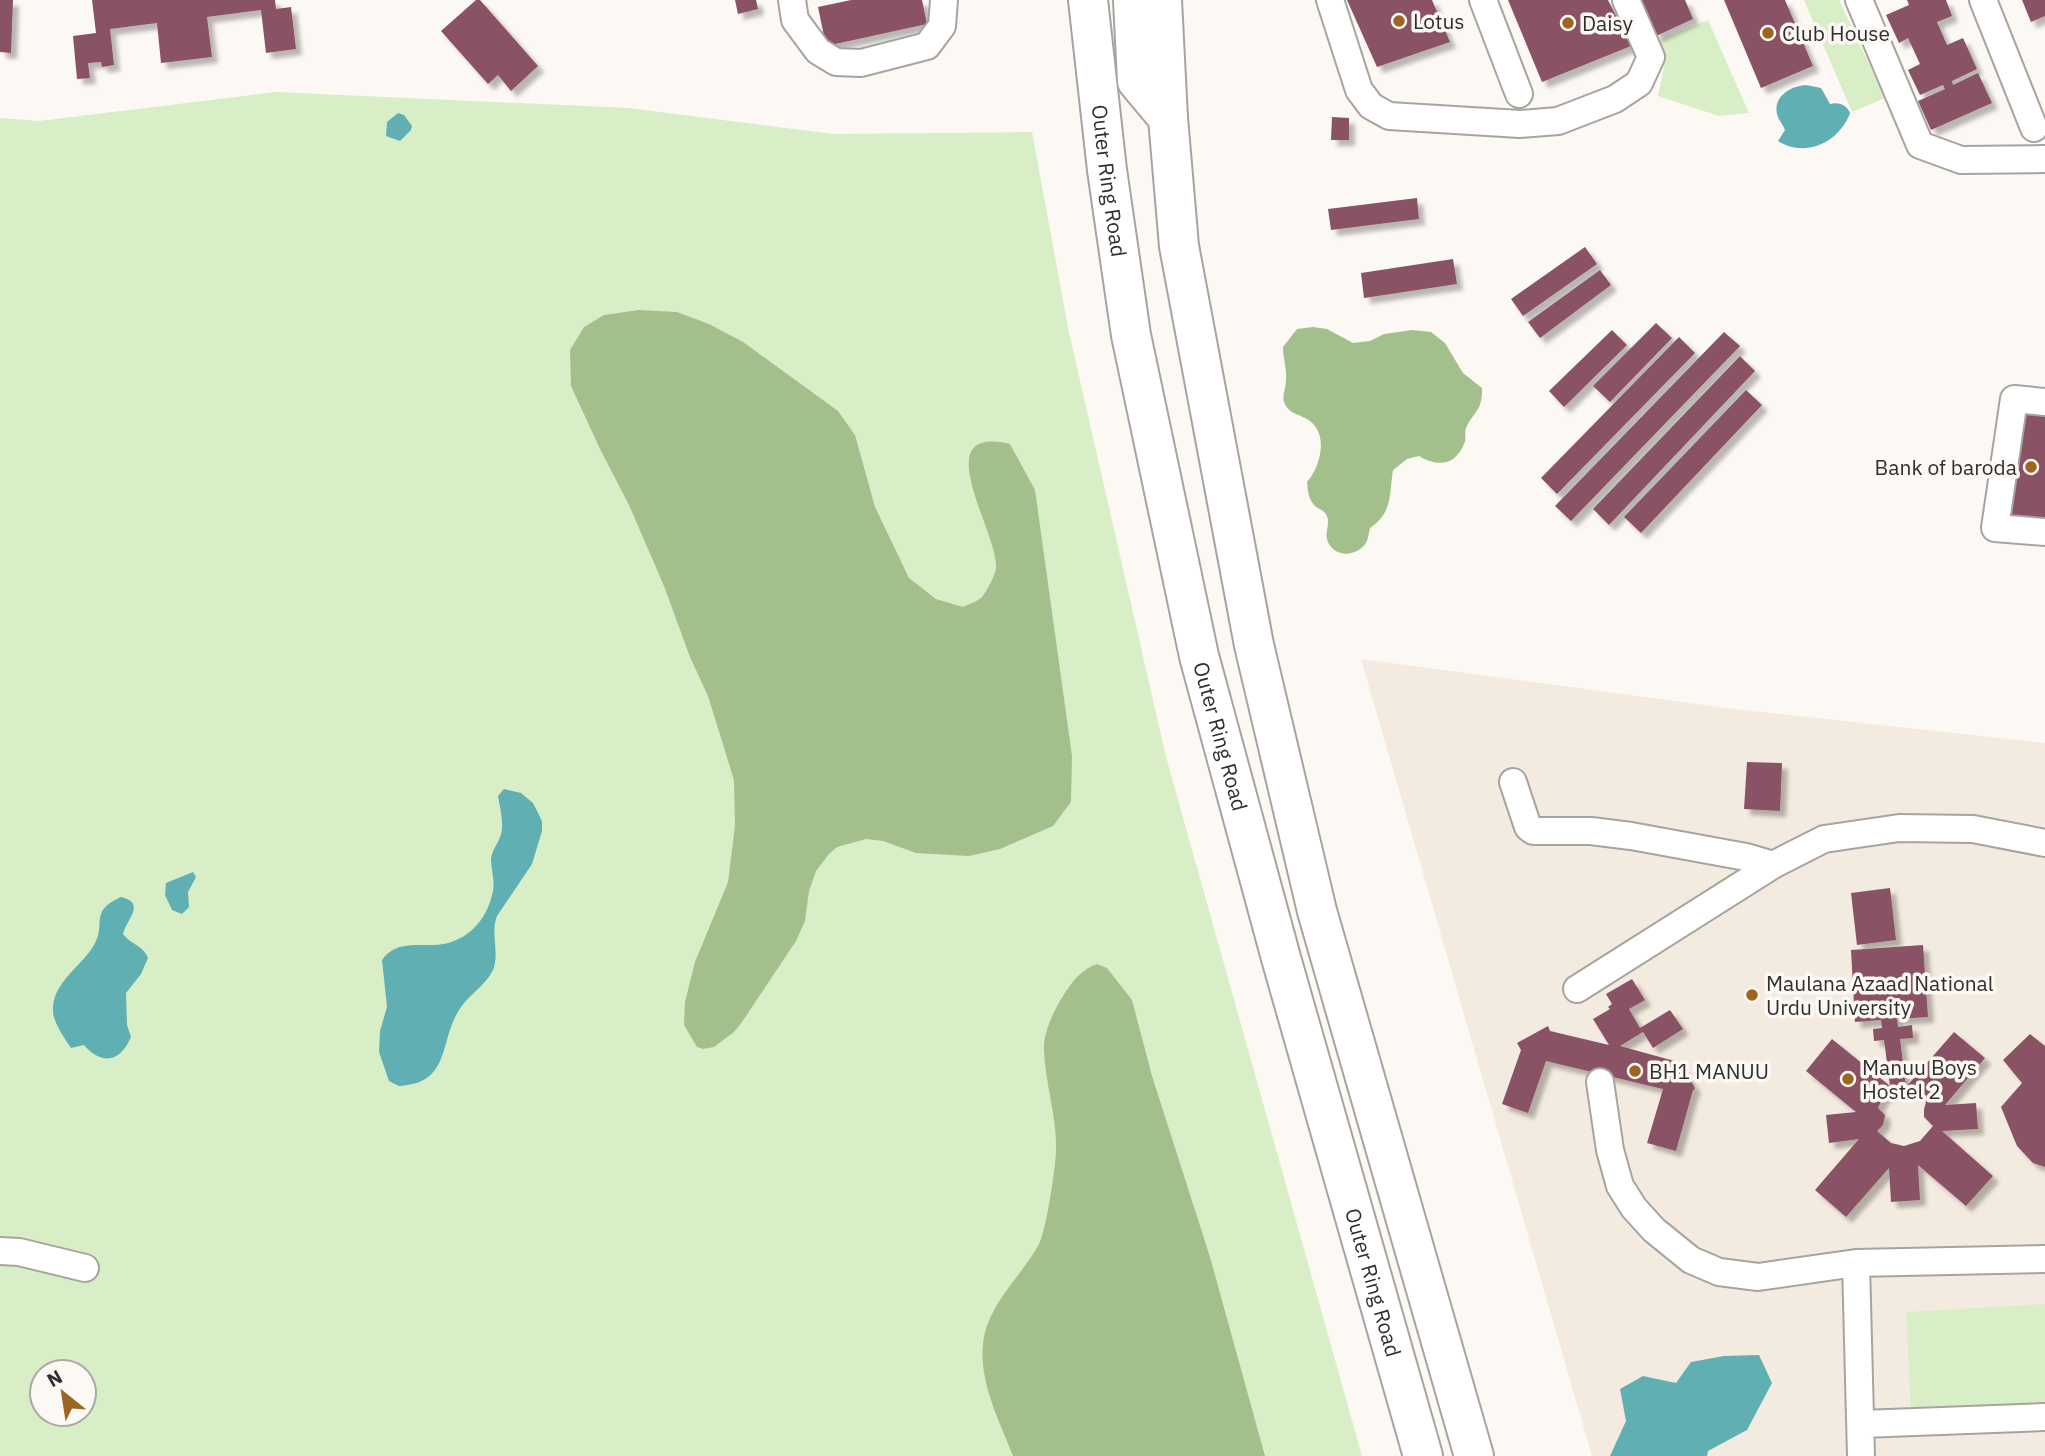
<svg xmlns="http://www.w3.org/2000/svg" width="2045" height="1456" viewBox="0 0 2045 1456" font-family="'IBM Plex Sans',sans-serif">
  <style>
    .built { fill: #f4ebe0 }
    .green { fill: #d8eec7; fill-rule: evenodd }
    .forest { fill: #a3c08c }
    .water { fill: #60afb3 }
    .building { fill: #895265; fill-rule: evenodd; filter: url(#shadow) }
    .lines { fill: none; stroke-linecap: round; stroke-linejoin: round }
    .minor-casing { stroke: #a7a4a0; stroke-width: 30 }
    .highway-casing { stroke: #a7a4a0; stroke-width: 42 }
    .minor { stroke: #fff; stroke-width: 26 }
    .highway { stroke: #fff; stroke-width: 38 }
    .poi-dot { fill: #9e6522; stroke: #fcf8f4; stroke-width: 2.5 }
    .labels { text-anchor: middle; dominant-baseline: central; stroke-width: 7; stroke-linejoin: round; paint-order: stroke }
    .poi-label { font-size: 21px; fill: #312f2e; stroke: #fcf8f4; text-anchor: start }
    .street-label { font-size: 21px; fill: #312f2e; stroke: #fcf8f4 }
  </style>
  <defs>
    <filter id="shadow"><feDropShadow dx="6" dy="6" stdDeviation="2" flood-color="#0004"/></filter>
  </defs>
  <rect width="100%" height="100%" fill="#fcf8f4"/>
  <path class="built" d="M1361,659L1734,709L2045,743V1456H1592Z"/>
  <path class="green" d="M1804,0H1839L1885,98L1852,112Z
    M1708,20L1749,113L1719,116L1658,96L1665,63L1657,41Z
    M276,92L628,108L833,134L1032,132L1068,328L1166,757L1362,1456H0V118L39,121ZM42,1372H84V1414H42Z
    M2045,1304V1407L1911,1415L1906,1312Z"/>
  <path class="forest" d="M639,310L677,312L709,324L743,342L838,411L855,435L875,507L909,578L936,599L963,607C969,604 978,601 982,597C987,591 996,574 996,567C998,532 925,424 1010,444L1035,490L1072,756L1071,802L1053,826L1000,849L969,856L916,853L883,841L866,839L837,847L829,854L816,871L809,891L805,921L796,941L742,1022L734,1032L714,1047L703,1049L697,1047L684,1025L685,1002L695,962L728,882L735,826L734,780L708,696L690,657L664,586L629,505L600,449L571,386L570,350L584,327L604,315Z
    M1313,327L1327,329L1353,343L1370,341L1384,334L1412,330L1431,332L1445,343L1463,373L1482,388C1483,410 1474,411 1466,428C1464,433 1467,439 1464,444C1455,466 1437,467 1419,456L1407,459L1393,470C1389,495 1393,512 1370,528C1369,532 1368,540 1366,543C1357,556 1337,558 1329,544C1322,533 1333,523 1325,513C1323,510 1319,509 1316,507C1308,499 1308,492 1307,482C1320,467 1329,436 1310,421C1301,414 1289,415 1284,402C1282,394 1286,388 1286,380C1287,370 1283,358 1283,347L1297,329Z
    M1097,964L1107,968L1132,1000L1152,1076L1210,1257L1265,1456H1013C1000,1422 979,1383 983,1344C987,1305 1021,1277 1039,1244C1046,1231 1056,1166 1056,1150C1057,1116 1045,1083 1044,1050C1043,1033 1054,1010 1063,996C1072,982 1081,969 1097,964Z"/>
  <path class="water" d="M1806,85L1821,88L1830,104C1838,102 1846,104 1850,113C1839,143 1805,158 1778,141L1785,130C1783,125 1778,119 1777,114C1773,96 1791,86 1806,85Z
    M398,113L404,115L412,126L411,130L400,141L386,136L387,122Z
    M504,789L521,793L533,803L542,821V831L532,864L497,916C490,933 500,952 493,970C486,985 470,994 461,1007C438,1039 453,1083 399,1086L389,1081L379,1052L380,1031L387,1007L382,960C394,943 411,945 430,945C464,946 487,922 493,891C495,880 491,869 491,859C492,849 499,843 501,834C504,823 500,808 498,796Z
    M193,872L196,877L188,892L189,907L182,914L172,910L165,895L166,883Z
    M121,897C147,903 126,920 123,934C130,944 143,945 148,958L141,974L126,993L127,1025L131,1037C120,1063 101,1065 84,1045L71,1048C64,1037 52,1021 53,1009C53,982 82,966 94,945C107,923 88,912 121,897Z
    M1759,1355L1772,1383L1747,1430L1708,1451L1707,1456H1610L1626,1421L1620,1389L1643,1376L1676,1383L1691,1362L1724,1356Z"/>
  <path class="building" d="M0,0H13L11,53L0,52Z
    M92,0H275L276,9L291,7L296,49L266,53L261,10L207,17L212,57L161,63L157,23L110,29L114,65L102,67L101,62L88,63L90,78L77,79L73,36L96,33Z
    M476,0H480L538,66L511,91L498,75L488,84L441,31Z
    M735,0H756L758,9L738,14Z
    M851,0H922L927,24L826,46L818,7Z
    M1347,0H1432L1450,42L1377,67Z
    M1508,0H1608L1631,46L1542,82Z
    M1640,0H1685L1693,19L1656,36Z
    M1724,0H1785L1813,66L1761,88Z
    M1907,0H1946L1952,16L1937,22L1947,45L1963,38L1977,69L1952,81L1953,85L1978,73L1992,103L1931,130L1918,101L1945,89L1943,85L1920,95L1908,70L1920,64L1908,38L1899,43L1886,15L1909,5Z
    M2022,0H2045V16L2031,22Z
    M1332,117L1349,118V140H1331Z
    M1417,198L1419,219L1331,230L1328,209Z
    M1585,247L1597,264L1523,316L1511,299Z
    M1453,259L1457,284L1364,298L1361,273Z
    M1600,270L1611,285L1540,338L1528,322Z
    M1656,323L1672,338L1610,402L1593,386Z
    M1612,330L1627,345L1564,407L1549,391Z
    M1724,332L1740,346L1571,521L1555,506Z
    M1679,337L1695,353L1557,494L1541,478Z
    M1740,356L1755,371L1609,525L1593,509Z
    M1746,390L1762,405L1641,533L1624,517Z
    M2022,413L2045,416V521L2010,517Z
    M1747,762L1782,763L1780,811L1744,809Z
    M1890,888L1896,940L1857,945L1851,893Z
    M1923,945L1928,1017L1897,1019L1898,1027L1912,1025L1913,1038L1900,1039L1906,1087L1954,1032L1985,1058L1945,1105L1976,1103L1978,1129L1942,1131L1993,1176L1966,1206L1918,1165L1920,1200L1891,1202L1889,1168L1846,1217L1815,1190L1859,1139L1829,1143L1826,1115L1856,1112L1806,1071L1832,1039L1890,1086L1884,1040L1874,1041L1873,1029L1882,1028L1881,1020L1855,1022L1851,950ZM1906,1089L1927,1099L1924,1109V1117L1933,1126L1920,1141L1904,1146L1891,1143L1877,1131L1883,1125L1885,1115L1878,1108L1883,1097L1895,1090Z
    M1632,979L1645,1000L1629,1009L1640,1028L1670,1010L1683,1029L1653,1048L1643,1032L1620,1046L1678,1062L1694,1086L1695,1089L1693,1090L1676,1151L1647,1143L1663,1089L1546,1061L1528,1113L1502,1104L1521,1050L1517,1043L1548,1026L1550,1031L1609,1045L1593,1019L1610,1009L1608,1007L1612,1004L1606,994Z
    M2030,1034L2045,1046V1167L2033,1163L2017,1146L2001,1107L2022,1083L2003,1060Z"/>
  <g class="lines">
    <defs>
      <path id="minor" d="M792,0L795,20L818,51L836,62L861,63L927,46L942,26L944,0
        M1330,0L1359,90L1371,106L1389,116L1520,124L1558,121L1615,99L1639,83L1651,57L1626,0
        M1483,0L1519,94
        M1859,0L1920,145L1961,160L2045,159
        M1983,0L2034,128
        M2045,402L2014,399L1995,528L2045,532
        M1513,782L1528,827L1533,831H1591L1631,836L1746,857L1773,865
        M1577,989L1773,865L1824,839L1899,828L1973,829L2045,843
        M1600,1082L1610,1150L1620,1186L1634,1208L1654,1230L1691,1260L1719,1272L1758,1277L1856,1263L2045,1259
        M0,1251L19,1252L85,1268
        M1856,1263L1861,1456
        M1862,1424L2045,1417"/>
      <g id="highway">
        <path id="s1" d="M1088,0L1107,170L1131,335L1199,656L1281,958L1423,1456"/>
        <path d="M1133,0L1137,81L1168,118"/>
        <path d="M1162,0L1168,118L1179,246L1254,645L1317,911L1474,1456"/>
      </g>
    </defs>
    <use href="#minor" class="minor-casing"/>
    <use href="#highway" class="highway-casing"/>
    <use href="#minor" class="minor"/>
    <use href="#highway" class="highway"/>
  </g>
  <g class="poi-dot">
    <circle cx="1399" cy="21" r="7"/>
    <circle cx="1568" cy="23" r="7"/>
    <circle cx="1768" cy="33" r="7"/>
    <circle cx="2031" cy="467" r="7"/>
    <circle cx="1752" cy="995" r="7"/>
    <circle cx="1635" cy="1071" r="7"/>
    <circle cx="1848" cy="1079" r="7"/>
  </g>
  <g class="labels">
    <g class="poi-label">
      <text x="1413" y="21">Lotus</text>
      <text x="1582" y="23">Daisy</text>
      <text x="1782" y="33">Club House</text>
      <text x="2017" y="467" text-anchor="end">Bank of baroda</text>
      <text x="1766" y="983">Maulana Azaad National<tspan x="1766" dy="24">Urdu University</tspan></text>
      <text x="1862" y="1067">Manuu Boys<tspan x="1862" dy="24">Hostel 2</tspan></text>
      <text x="1649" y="1071">BH1 MANUU</text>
    </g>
    <g class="street-label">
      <text stroke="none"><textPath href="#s1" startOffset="182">Outer Ring Road</textPath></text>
      <text stroke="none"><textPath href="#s1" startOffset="749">Outer Ring Road</textPath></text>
      <text stroke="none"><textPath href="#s1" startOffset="1316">Outer Ring Road</textPath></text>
    </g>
  </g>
  <g transform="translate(63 1393) rotate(330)"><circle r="33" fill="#fcf8f4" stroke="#aba8a5" stroke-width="2"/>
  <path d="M0-5L12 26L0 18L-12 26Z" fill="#9e6522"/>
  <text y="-10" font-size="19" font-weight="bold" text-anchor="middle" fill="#312f2e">N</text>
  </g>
</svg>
